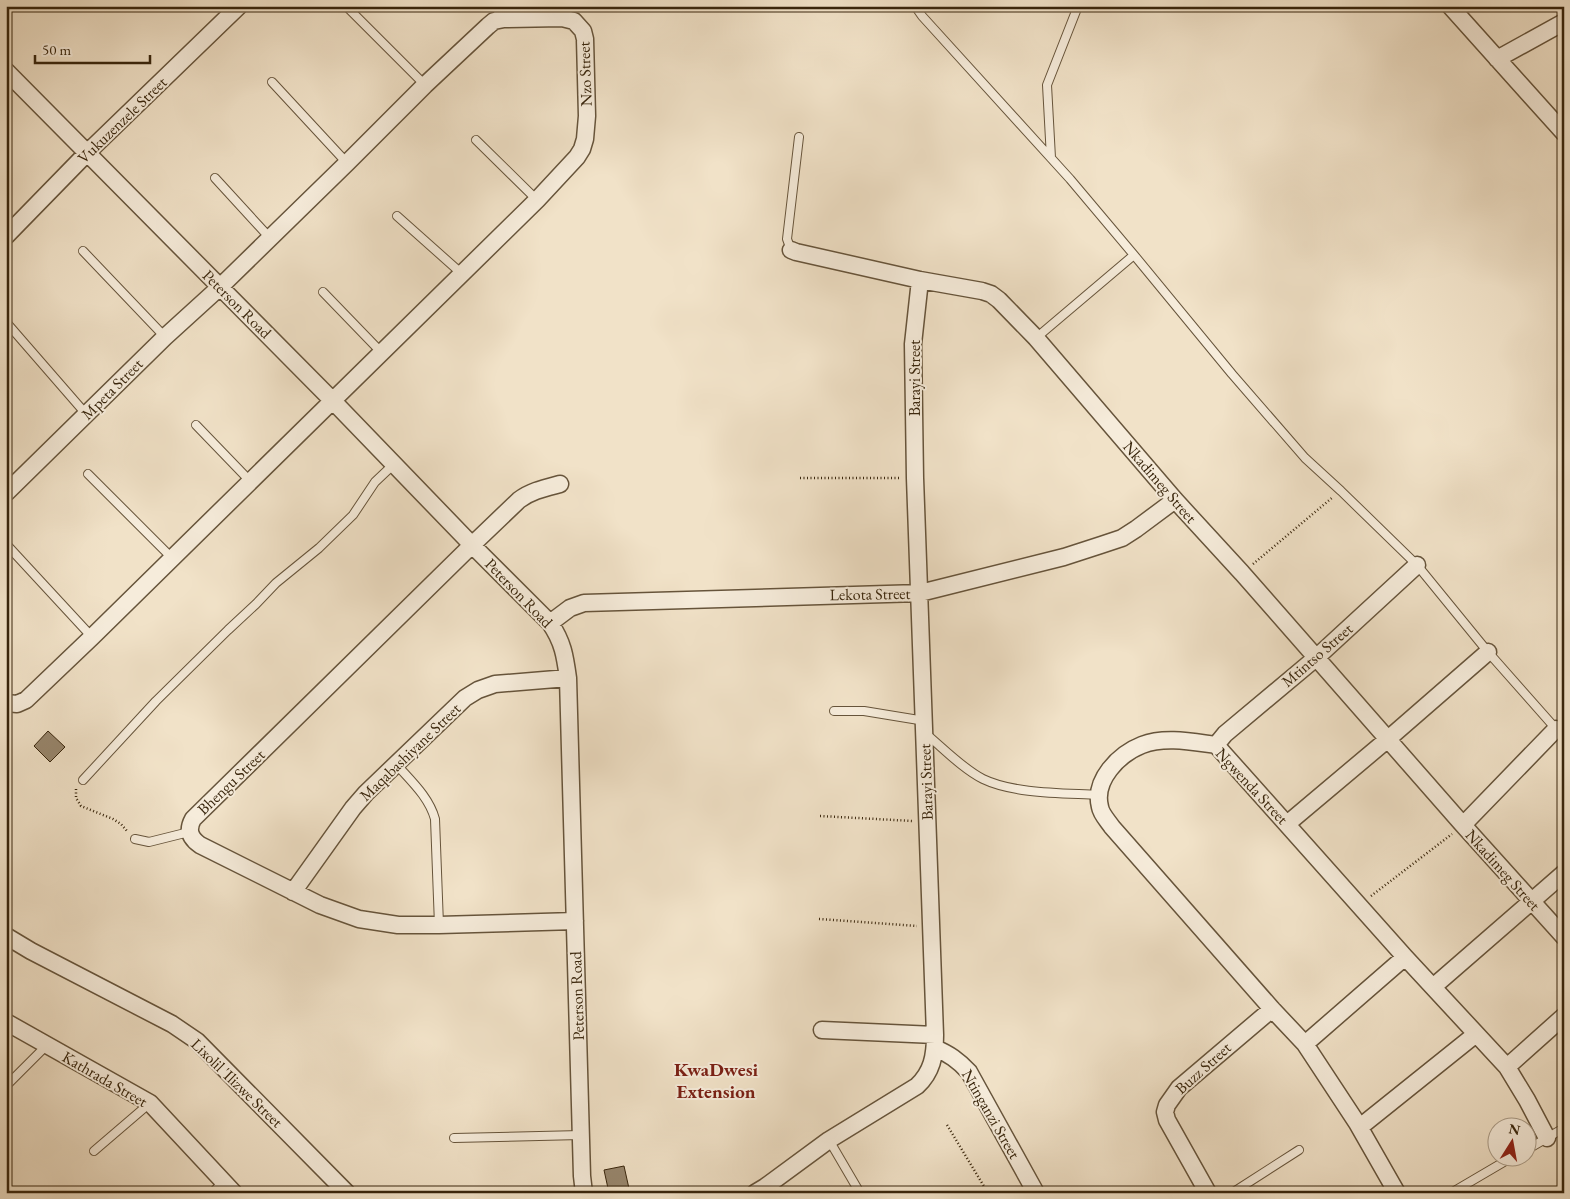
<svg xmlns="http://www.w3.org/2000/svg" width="1570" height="1199" viewBox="0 0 1570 1199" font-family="'EB Garamond',serif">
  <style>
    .building { fill: #98876e; stroke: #38250c }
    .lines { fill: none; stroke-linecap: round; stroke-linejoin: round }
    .lane-casing { stroke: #66543b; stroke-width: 10 }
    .street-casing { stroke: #66543b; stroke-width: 19 }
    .path { stroke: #38250c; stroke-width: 2.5; stroke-dasharray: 1 2.5; stroke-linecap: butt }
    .lane { stroke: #f6ecdb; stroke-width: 8 }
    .street { stroke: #f6ecdb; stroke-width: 16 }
    .labels { text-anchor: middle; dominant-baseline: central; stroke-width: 4; stroke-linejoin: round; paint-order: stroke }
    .street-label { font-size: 16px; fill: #38250c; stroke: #f6ecdb }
    .quarter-label { font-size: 19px; font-weight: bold; fill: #7a1f14; stroke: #f6ecdb }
  </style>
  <rect width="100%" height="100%" fill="#f1e2c8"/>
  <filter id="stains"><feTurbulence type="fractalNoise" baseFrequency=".004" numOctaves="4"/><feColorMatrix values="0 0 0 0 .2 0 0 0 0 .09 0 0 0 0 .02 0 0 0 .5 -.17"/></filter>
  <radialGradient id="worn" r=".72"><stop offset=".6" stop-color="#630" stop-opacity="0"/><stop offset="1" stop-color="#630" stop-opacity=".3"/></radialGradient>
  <path class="building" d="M48,731L65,747L50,762L34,746Z
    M624,1166L630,1193H609L604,1170Z"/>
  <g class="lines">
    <defs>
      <path id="lane" d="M494,6L504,18
        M915,6L922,16L1070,179L1134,255L1232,374L1305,458L1341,491L1417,565L1488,652L1564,738
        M347,7L425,85
        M272,82L347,163
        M476,140L537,200
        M1051,158L1047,85L1078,6
        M215,178L270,238
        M397,216L461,273
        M791,250L787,239L799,137
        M83,251L165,337
        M323,292L381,352
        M6,322L86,414
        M1036,338L1134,255
        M196,425L250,481
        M88,474L172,558
        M6,544L92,637
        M834,711H864L925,721
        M925,733C943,748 963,769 983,779C1014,794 1064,793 1098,795
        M396,764C411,781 429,797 435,819L439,925
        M83,780L156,701L228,630L256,604L276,583L319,548L353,515L375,482L394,464
        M135,839L149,842L189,832
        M8,1084L47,1045
        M454,1138L581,1135
        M829,1140L860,1193
        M1528,1149L1564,1128
        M94,1151L150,1103
        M212,1193L223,1182
        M1232,1193L1299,1150
        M1451,1193L1514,1156"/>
      <path id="street" d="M1450,6L1564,133
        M1497,59L1564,22
        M6,71L332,400L472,545L550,623C563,642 565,656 568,678L582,1176L584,1193
        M6,236L88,152L239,6
        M791,250L796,252L920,280L982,291L991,294L999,300L1036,338L1175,500L1242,573L1463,825L1564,937
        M560,484C545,488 531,491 519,500L472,545L193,819C187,830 190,838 200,845L320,905L359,919L398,925H439L575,921
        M6,493L165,337L220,287L347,163L425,85L488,26L494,21L504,19L562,18L574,21L583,31L585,39L587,116L585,139L582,149L577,157L537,200L92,637L26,700L17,704L6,703
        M550,623L570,608L584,603L920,593L1064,557L1101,545L1122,538L1136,529L1175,500
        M1216,745L1225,734L1317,657L1417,565
        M1287,824L1388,739L1488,652
        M1463,825L1556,729
        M293,892L353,808L366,793L465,698L478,690L495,684L568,678
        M6,936L31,951L172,1024L197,1041L347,1193
        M1433,987L1564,873
        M6,1022L150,1103L234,1193
        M822,1030L935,1035
        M1305,1044L1405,957
        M935,1048C949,1054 958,1060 969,1072L1036,1193
        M1507,1067L1564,1016
        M1360,1127L1476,1034
        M755,1193L765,1187L829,1140L917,1086C932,1072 935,1056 935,1035L915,478L913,344L920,280
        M1208,1193L1167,1120L1165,1112L1167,1105L1179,1088L1272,1009
        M1397,1193L1357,1123L1305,1044L1272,1009L1112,827C1108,821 1101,814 1100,807C1093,780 1119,754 1142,745C1165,736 1193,742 1216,745L1405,957L1507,1067L1527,1100L1547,1138"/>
    </defs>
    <use href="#lane" class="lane-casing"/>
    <use href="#street" class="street-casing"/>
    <path class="path" d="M800,478H901
      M1253,564L1333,497
      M76,789V798L81,806L113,819L121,824L127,831
      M820,816L913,821
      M1371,896L1452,834
      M819,919L917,926
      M947,1125L988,1193"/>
    <use href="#lane" class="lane"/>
    <use href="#street" class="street"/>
  </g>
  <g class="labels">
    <g class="street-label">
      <text transform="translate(585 74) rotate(-92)">Nzo Street</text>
      <text transform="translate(122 120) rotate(-44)">Vukuzenzele Street</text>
      <text transform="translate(237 304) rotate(45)">Peterson Road</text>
      <text transform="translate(914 378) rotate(-90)">Barayi Street</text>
      <text transform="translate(112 389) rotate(-45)">Mpeta Street</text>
      <text transform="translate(1160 482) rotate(49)">Nkadimeg Street</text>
      <text transform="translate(519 593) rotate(46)">Peterson Road</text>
      <text transform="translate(870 594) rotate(-1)">Lekota Street</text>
      <text transform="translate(1317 655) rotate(-41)">Mtintso Street</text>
      <text transform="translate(410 752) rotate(-44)">Maqabashiyane Street</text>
      <text transform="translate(231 782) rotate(-44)">Bhengu Street</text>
      <text transform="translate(926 782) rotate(-92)">Barayi Street</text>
      <text transform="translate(1252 786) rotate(47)">Ngwenda Street</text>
      <text transform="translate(1503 870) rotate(48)">Nkadimeg Street</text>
      <text transform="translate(577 996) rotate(-92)">Peterson Road</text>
      <text transform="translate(1203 1068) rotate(-42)">Buzz Street</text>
      <text transform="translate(105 1079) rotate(30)">Kathrada Street</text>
      <text transform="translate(237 1083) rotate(44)">Lixolil 'Ilizwe Street</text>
      <text transform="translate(991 1114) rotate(60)">Ntinganzi Street</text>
    </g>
    <g class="quarter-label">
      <text x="716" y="1069">KwaDwesi<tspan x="716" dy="22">Extension</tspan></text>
    </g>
  </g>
  <rect width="1570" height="1199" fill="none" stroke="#f1e2c8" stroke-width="25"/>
  <rect x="8" y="8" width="1555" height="1184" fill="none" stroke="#38250c" stroke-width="2.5"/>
  <rect x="12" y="12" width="1545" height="1174" fill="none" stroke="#38250c"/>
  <g transform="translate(1512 1142) rotate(11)"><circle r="24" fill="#f6ecdb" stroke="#aa9c88"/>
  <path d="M0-4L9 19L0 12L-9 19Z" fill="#8f2418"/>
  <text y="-8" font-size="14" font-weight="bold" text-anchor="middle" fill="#38250c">N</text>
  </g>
  <path d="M35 55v8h115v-8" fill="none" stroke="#38250c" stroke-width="2.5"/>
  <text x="42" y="55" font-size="15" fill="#38250c" stroke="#f6ecdb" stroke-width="4" paint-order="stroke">50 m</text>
  <rect width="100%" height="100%" filter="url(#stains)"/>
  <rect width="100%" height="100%" fill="url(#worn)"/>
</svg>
